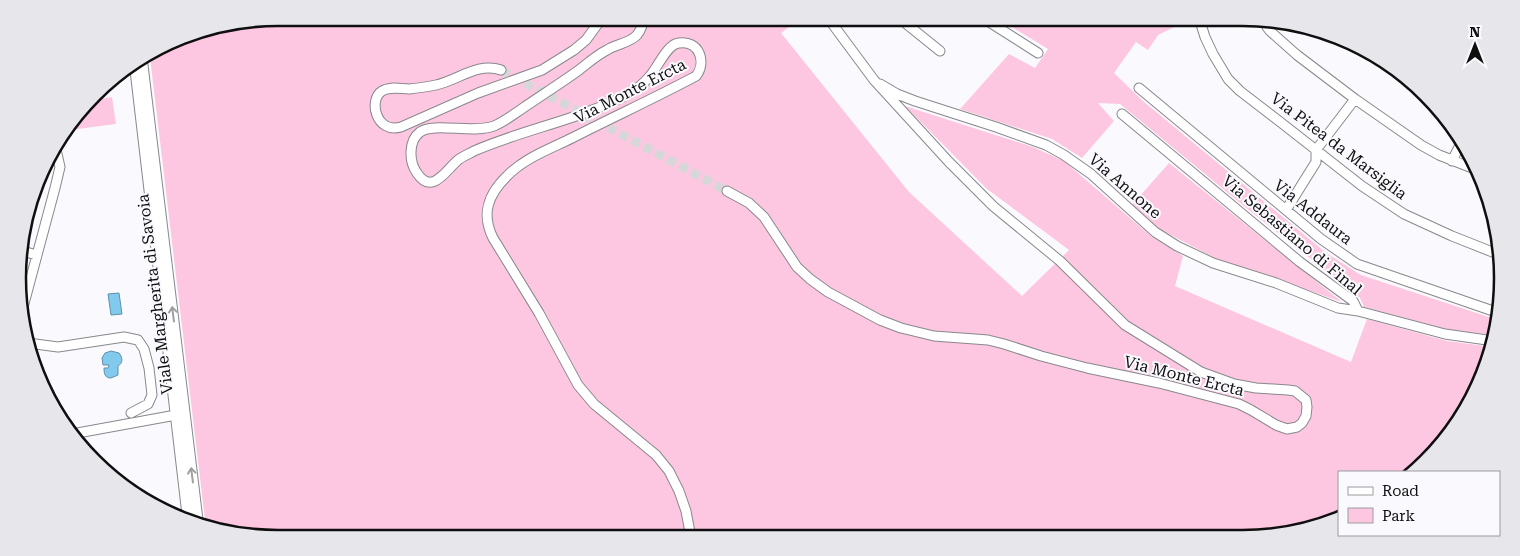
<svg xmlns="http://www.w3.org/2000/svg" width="1520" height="556" viewBox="0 0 1520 556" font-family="'Roboto Serif',serif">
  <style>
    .green { fill: #fec7e1 }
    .water { fill: #81c9ed; stroke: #5f91ab }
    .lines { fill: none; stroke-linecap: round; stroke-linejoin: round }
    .minor-tunnel { stroke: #d7d7da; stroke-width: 9; stroke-dasharray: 9 4.5; stroke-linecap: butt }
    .minor-casing { stroke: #88888d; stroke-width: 11 }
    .tertiary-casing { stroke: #88888d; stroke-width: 12 }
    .minor { stroke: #fff; stroke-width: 9 }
    .tertiary { stroke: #fff; stroke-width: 10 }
    .oneway { stroke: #9f9f9f }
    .labels { text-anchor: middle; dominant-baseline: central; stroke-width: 4; stroke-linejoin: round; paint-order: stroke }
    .street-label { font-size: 16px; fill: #0f0f10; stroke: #fafafe }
    .rim { fill: none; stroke: #0f0f10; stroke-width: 2.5 }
  </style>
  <rect width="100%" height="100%" fill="#fafafe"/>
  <path class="green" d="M278,18H801L781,33L909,192L1022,296L1069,250L987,189L905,106L1033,147L1064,161L1152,237L1183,256L1175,286L1351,362L1367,319L1447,341L1493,347L1459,422L1415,472H1339V517L1276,536L278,538L210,530L206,528L150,57L194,31Z
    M997,18H1191V19L1158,35L1148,50L1136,42L1114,73L1143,101L1325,252L1361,275L1495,319L1494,335L1450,330L1364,307L1360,298L1245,207L1120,104L1098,103L1114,121L1082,158L1052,139L960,109L1009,54L1035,68L1048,49Z
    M112,97L116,124L70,130V127L92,100Z
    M1169,163L1342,302L1217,259L1161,230L1131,206Z"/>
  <path class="water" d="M119,293L122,314L111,315L108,294Z
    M111,351L119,353C123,358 123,363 118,366V375L111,378C105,378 104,374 104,368H108L109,365H103L102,358L105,353Z"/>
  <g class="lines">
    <path class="minor-tunnel" d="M501,70L727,191"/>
    <defs>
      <path id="minor" d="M643,18C643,24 641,30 637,35C630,43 616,44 607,50C597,55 588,63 579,70C561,83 542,95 523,108C514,114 504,122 494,126C473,134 434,122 420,132C408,141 409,162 417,173C432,196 446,170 458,160C463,156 469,154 474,151C524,129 583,119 630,93C637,89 645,82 650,76C658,67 667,44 679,43C699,40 707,62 696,76C655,98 613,117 572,138C550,149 524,158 506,177C488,195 481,214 493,238L539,313L578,385L594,404L656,455L669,471L679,491L686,511L691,538
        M899,18L940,51
        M983,18L1038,53
        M1199,18L1205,37L1213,54L1228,79L1240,91L1279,121L1362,186L1404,214L1452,236L1500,255
        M1266,21L1267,27L1270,31L1297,55L1355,99L1421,145L1439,155L1475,169
        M501,70C478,62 458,80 436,85C427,87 418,88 409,89C401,89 390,86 382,91C368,100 376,134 401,127L478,93L542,70L574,50L586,40L602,18
        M880,84L897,94L915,101L996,127L1046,145L1064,155L1091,174L1155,232L1177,246L1213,263L1276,283L1338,308L1358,311L1445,334L1494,341
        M1139,88L1286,210L1321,239L1357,264L1496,312
        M1122,114L1300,262L1353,301L1358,311
        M1452,161L1462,141
        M727,191L749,203L764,217L797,267L810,279L828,292L880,320L901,328L934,336L988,340L1004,344L1041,356L1087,368L1159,383L1239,404L1251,410L1276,425L1287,429L1297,427L1302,423L1306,416L1307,407L1306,400L1295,391L1288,390L1256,388L1234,384L1201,372L1125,325L1060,261L993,206L949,162L874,80L828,18
        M1286,210L1316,162V150L1355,99
        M20,250L36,255
        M22,311L55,188L60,167L55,145
        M28,343L58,347L124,337L138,340L144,349L149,368L152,395L148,404L131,413
        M72,434L176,415"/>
      <path id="tertiary" d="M142,61L198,524
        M135,66L188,519"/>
    </defs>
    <use href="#minor" class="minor-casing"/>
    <use href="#tertiary" class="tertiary-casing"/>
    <use href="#minor" class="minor"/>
    <use href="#tertiary" class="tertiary"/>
  </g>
  <defs><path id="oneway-shaft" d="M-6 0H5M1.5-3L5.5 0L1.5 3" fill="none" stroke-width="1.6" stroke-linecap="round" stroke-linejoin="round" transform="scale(1.25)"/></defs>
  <g class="oneway">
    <use href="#oneway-shaft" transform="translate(173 314) rotate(-97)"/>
    <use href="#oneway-shaft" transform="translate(192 475) rotate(-97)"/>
  </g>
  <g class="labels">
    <g class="street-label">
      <text transform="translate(630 91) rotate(-27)">Via Monte Ercta</text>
      <text transform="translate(1339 146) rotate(37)">Via Pitea da Marsiglia</text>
      <text transform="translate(1125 186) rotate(41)">Via Annone</text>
      <text transform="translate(1313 212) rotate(38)">Via Addaura</text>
      <text transform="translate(1292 235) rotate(40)">Via Sebastiano di Final</text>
      <text transform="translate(155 294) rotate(-97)">Viale Margherita di Savoia</text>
      <text transform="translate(1184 376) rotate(14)">Via Monte Ercta</text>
    </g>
  </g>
  <path d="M0 0H1520V556H0ZM278 26H1242A252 252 0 0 1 1494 278V278A252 252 0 0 1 1242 530H278A252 252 0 0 1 26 278V278A252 252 0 0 1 278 26Z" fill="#e7e7eb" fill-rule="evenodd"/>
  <path class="rim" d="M278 26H1242A252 252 0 0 1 1494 278V278A252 252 0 0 1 1242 530H278A252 252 0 0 1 26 278V278A252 252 0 0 1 278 26Z"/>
  <rect x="1338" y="471" width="162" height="65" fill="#fafafe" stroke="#9c9c9f"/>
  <rect x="1348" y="487" width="25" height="8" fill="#ffffff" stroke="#9c9c9f"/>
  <text x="1382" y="496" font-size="15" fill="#0f0f10">Road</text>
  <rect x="1348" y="508" width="25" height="15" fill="#fec7e1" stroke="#9c9c9f"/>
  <text x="1382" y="521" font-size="15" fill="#0f0f10">Park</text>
  <g transform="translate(1475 45)" stroke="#fafafe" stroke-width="4" paint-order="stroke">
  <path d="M0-4L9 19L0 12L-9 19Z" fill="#0f0f10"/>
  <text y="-8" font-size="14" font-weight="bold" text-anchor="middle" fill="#0f0f10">N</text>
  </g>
</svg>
